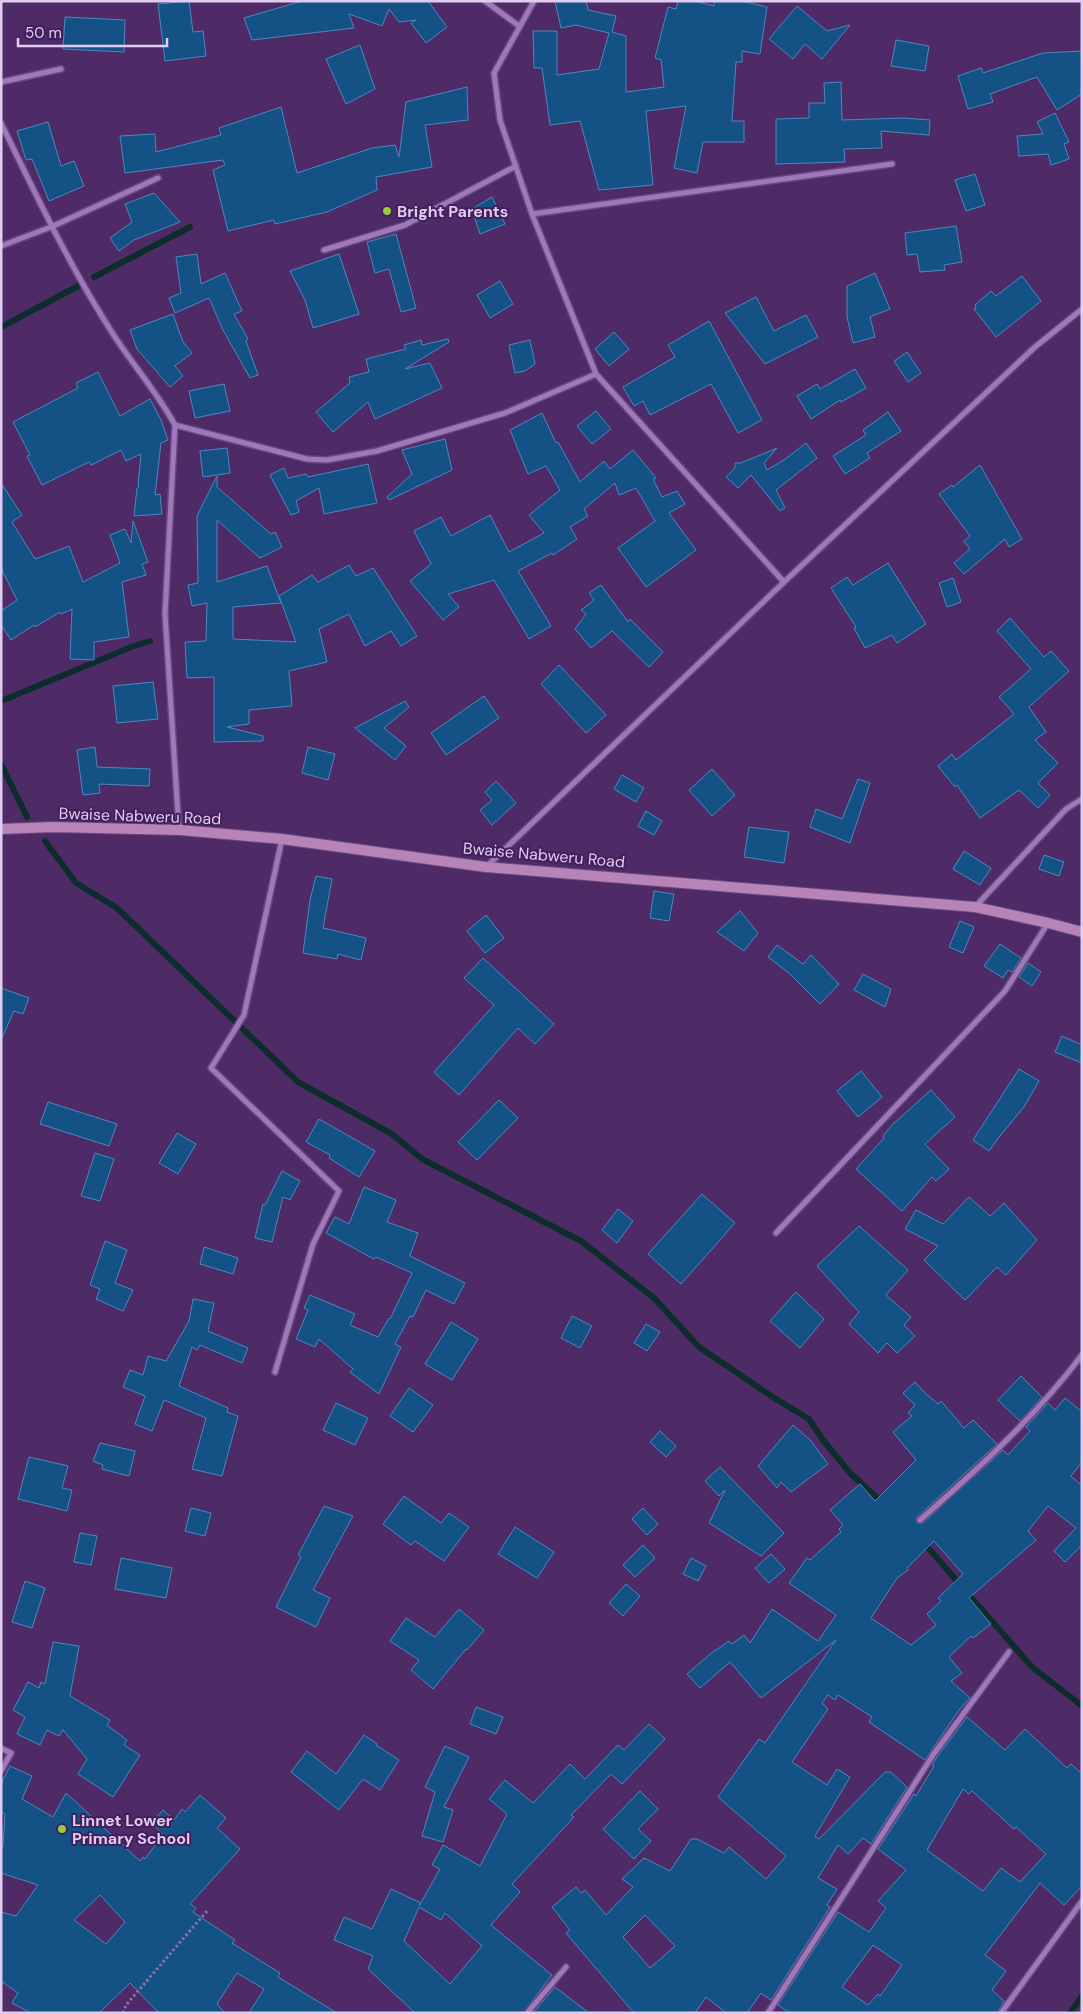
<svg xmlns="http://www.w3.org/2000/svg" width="1083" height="2014" viewBox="0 0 1083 2014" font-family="'DM Sans',sans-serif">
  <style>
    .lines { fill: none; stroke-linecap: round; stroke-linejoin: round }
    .stream { stroke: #0c2d2b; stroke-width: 6 }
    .building { fill: #145185; stroke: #4d87bf; fill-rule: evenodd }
    .street-casing { stroke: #67487c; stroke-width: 8 }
    .secondary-casing { stroke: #67487c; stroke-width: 12 }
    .path { stroke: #8d71a2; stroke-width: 3; stroke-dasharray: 2.5 2.5; stroke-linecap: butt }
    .street { stroke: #9e78bb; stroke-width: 5 }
    .secondary { stroke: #b883b6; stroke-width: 10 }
    .poi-dot { fill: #93cd3e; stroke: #43205b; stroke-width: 2 }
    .labels { text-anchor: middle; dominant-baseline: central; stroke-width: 4; stroke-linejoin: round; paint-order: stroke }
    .poi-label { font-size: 16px; font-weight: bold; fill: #dfccf0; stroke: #43205b; text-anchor: start }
    .street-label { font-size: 16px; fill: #dfccf0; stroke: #43205b }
  </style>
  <rect width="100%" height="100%" fill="#4e2b67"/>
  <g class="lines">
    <path class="stream" d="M94,277L190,227
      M1,327L80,285
      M1,701L131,647L150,641
      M1,764L27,817
      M45,841L76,883L117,908L298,1082L392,1134L422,1159L581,1241L654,1298L699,1347L771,1396L809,1419L823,1440L850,1473L884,1504
      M923,1542L1032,1667L1082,1706
      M1070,2013L1082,1996"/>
  </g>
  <path class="building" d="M189,1L193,32L203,31L206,56L165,61L158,4Z
    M302,1H428L447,27L426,43L411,23L416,20L399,22L389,9L382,26L349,14L354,28L252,40L244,18Z
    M555,1H586L588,10L616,16L612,32L626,36V92L664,87L661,60L655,58L668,7L676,9L678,1H694L714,6V1H741L767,7L760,54L742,51V62H736L732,121H744V142H703L697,173L674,168L686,106L646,111L653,185L599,190L580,121L550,125L542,68H534L533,31H557V75L599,69L609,33L576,25L561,28Z
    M797,6L827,31L850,25L822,59L805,44L793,59L769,39Z
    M65,17L125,20L124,52L63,49Z
    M896,40L929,46L925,71L891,66Z
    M360,45L375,89L346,104L326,59Z
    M1082,51V94L1057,110L1037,77L990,94L993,102L968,109L958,76L981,68L983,73L1043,53Z
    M841,82L842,120L904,118L930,120L929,135L881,131L882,148L844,149L845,162L776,164V119L809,118V103H825L824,83Z
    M467,87L468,120L425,125L432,167L376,177L377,190L327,212L275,224L274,220L228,231L213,170L225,165L223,160L125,173L120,136L155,134L156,152L221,135L219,128L281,107L297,173L372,148L395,145L399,157L406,102Z
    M1055,113L1069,142L1064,144L1069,159L1051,165L1048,154L1019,156L1017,136L1043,134L1037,122Z
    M48,122L61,166L74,161L84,186L49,201L32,159L26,160L17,131Z
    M975,174L985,205L966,211L955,180Z
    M154,193L180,222L134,240L119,251L110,238L132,222L125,204Z
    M492,197L505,224L480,234L472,209Z
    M956,226L962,262L944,265L945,270L920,272L917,254L907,255L905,233Z
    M396,234L416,308L401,312L389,269L375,273L367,242Z
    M197,254L201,284L225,273L242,311L234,314L248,339L246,341L258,375L250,378L223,330L209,298L175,313L169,298L181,293L176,257Z
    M339,254L359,314L313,328L305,300L290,271Z
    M875,273L890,309L870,317L875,337L853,343L847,317V286Z
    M1022,276L1041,301L996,337L974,309L976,308L975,305L991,291L996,296Z
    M500,281L513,304L490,318L477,295Z
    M756,297L774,331L806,315L818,337L765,364L725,313Z
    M173,314L183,342L192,353L175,366L183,376L170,387L137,349L130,330Z
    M709,321L762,420L738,433L711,384L650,415L643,401L634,406L623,387L675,357L668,345Z
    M614,332L629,349L609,366L595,349Z
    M448,339L449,342L405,369L430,363L442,388L375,419L368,402L333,432L316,412L350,383L349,377L369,372L366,359L406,349L404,345L421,340L422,345Z
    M530,340L535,364L525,371L515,373L509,345Z
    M907,352L921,373L908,382L894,361Z
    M855,369L866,388L841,402L840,400L811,419L797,396L817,384L820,389Z
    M98,372L120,416L150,399L161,420L168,440L161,443L155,495L160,494L162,514L134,516L137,488L139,487L138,485L141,454L126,461L121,450L91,465L89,462L42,485L27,456L30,455L13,422L78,388L76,383Z
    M224,384L230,411L195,418L189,391Z
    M596,411L611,429L592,444L577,426Z
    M888,412L901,431L867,453L870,458L845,474L833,456L866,435L863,430Z
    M542,413L556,443L558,442L580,482L604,461L610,469L633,450L656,478L653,479L662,497L677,491L685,504L669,513L696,550L646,587L618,548L655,521L636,488L619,495L615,483L584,509L588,516L570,527L577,539L553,555L552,553L518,571L551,626L529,639L494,580L448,594L459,607L443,620L410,581L431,564L414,531L441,517L451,536L490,515L509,552L544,533L529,515L560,490L546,466L528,474L510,430Z
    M445,439L452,470L389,500L387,497L412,474L402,450Z
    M806,443L817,458L776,490L785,508L780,511L751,475L738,488L726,477L735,468V463H741L777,448L764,463L767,470L784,460Z
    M227,448L230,473L203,477L200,451Z
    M368,464L377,503L324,514L319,488L296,501L299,512L291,515L270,475L284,468L288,478L306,474L308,477Z
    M980,465L1022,539L1009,547L1005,539L964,574L954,563L970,549L964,541L970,536L939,494L952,485L953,487Z
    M217,476V487L271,534L275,532L282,547L260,558L217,520V582L267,566L281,603L233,607V639L296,642L279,596L312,575L318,582L349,565L356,576L373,568L417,636L401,646L391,631L365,646L349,614L319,629L327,662L289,671L292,706L249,710V724L227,727L263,736V741L214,742V677L187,678L185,642L206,641L207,603L192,606L188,585L198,583L197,516Z
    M1,483L22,515L12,522L35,559L69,546L83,582L120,563L110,535L125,529L131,543L133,521L148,562L142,564L146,575L122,582L129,637L94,642V660L70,659L72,609L61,614L60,612L35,627L34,625L11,640L1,625V611L17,600L1,568Z
    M888,563L926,624L897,643L892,635L865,648L854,628L856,627L831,588L847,577L853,585Z
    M953,578L961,602L947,607L939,583Z
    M601,585L628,622L630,619L663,652L649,667L612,631L591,648L575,629L586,614L581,610L594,600L589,593Z
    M1010,618L1044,657L1051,651L1069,671L1029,707L1046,732L1035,740L1058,763L1038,783L1050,795L1038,808L1019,790L980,818L957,785L955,787L938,766L952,754L956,760L1014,714L999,697L1031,669L997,631Z
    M559,665L606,715L586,733L541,684Z
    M153,682L158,719L117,723L113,686Z
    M484,696L499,718L446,755L431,733Z
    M405,701L409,707L384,728L406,746L395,760L355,728Z
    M95,747L97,767L150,769L149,786L99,784L100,793L83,795L77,750Z
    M308,747L335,754L328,780L302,773Z
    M712,769L735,795L712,816L689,790Z
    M622,775L644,788L636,802L614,789Z
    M858,779L870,783L850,843L810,827L816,809L842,819Z
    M496,781L516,803L492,825L480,810L492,800L485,792Z
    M646,811L662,821L654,835L638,826Z
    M749,827L789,832L784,863L744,857Z
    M964,851L991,868L980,885L953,869Z
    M1044,855L1064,862L1059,876L1039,869Z
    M316,876L332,879L323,928L366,938L361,960L338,954L337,959L303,953L310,900Z
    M654,891L674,894L669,921L650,918Z
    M740,911L758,933L744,951L717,932Z
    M486,915L504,938L485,953L467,931Z
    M960,921L974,927L963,953L949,947Z
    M1000,944L1021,958L1012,972L1008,970L1003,978L984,966Z
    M777,945L803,964L811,955L839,984L820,1004L789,973L768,957Z
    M483,958L554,1024L535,1044L518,1028L459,1095L434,1072L494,1005L464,978Z
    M1028,963L1041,972L1032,986L1019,977Z
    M863,974L891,989L885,1007L854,990Z
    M1,988L29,998L23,1014L14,1011L1,1040Z
    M1062,1036L1082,1045V1063L1055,1052Z
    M1019,1069L1039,1081L1024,1107L999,1137L989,1151L973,1140Z
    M861,1071L882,1097L858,1117L837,1091Z
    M931,1090L955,1117L925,1144L949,1169L936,1181L932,1177L902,1211L856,1169L884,1138L883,1136L893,1124Z
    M499,1100L518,1118L477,1160L458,1142Z
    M48,1102L117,1124L109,1146L40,1124Z
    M319,1119L375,1151L359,1177L329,1158L330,1155L306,1142Z
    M177,1133L196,1144L178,1174L159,1163Z
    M95,1153L114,1159L100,1201L81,1196Z
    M282,1171L300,1181L290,1200L283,1197L272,1242L255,1238L263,1204L265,1205Z
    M364,1187L396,1200L387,1222L418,1233L410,1256L465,1283L454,1304L426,1290L413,1317L410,1316L395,1344L401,1347L379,1394L350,1372L353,1369L319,1339L315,1347L296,1339L308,1310L304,1308L310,1295L355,1314L350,1325L378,1337L389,1318L390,1319L412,1273L376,1257L374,1259L326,1233L335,1217L349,1224Z
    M702,1194L735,1223L681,1284L648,1254Z
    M969,1197L990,1216L1004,1203L1037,1240L1006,1275L997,1267L965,1300L924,1260L938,1246L905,1229L916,1210L943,1224Z
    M618,1209L633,1221L617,1243L602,1230Z
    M859,1226L908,1270L886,1295L911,1317L904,1325L915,1336L897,1353L887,1343L878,1353L849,1324L859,1312L817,1266Z
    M105,1241L127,1250L115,1283L133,1290L123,1311L96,1299L100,1289L90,1285Z
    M204,1247L238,1258L233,1274L200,1264Z
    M796,1292L824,1319L800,1348L770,1321Z
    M193,1299L214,1303L208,1331L248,1348L242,1363L200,1345L197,1350L192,1347L179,1386L228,1408L227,1412L238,1416L222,1476L192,1469L206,1418L164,1400L152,1431L135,1424L145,1396L123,1387L130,1370L143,1375L148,1356L166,1361L189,1321Z
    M572,1316L592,1326L580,1348L561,1338Z
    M451,1322L478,1339L452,1380L425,1364Z
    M646,1324L660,1332L647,1351L634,1343Z
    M1021,1376L1042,1397L1020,1421L998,1400Z
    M915,1382L926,1394L938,1404L941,1401L964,1428L973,1420L997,1444L917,1517L916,1520L917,1523H923L1003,1450L1008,1455L1030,1431L1026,1427L1048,1403L1055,1410L1065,1398L1082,1412V1462L1071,1476L1082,1486V1545L1065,1562L1054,1551L1076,1528L1048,1506L1028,1531L1036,1540L969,1598L991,1624L973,1638L971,1636L949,1657L962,1673L951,1681L970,1698L959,1710L925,1760L869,1722L872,1717L838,1695L835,1700L828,1695L822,1703L828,1709L792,1762L827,1785L837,1769L850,1777L815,1836L819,1839L885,1772H891L907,1787L871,1844L863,1838L848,1854L838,1845L818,1878L837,1889L827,1905L830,1907L771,2000L761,1993L747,2013H726L706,1997L695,2013H634L566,1933L570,1930L552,1907L576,1887L581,1893L585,1890L606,1915L633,1887L622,1879L644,1858L670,1871L691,1839H697L724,1853L729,1847L766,1879L786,1856L718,1797L759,1739L765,1743L836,1640L761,1698L730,1662L700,1688L687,1674L715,1650V1651L729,1641L732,1644L744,1635L750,1643L772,1609L818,1641L836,1615L789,1583L807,1558L810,1560L841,1532L839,1529L843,1525L830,1510L860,1484L875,1501L916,1460L893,1432L912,1416L908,1413L915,1405L903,1393ZM934,1541L963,1574L938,1598L941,1601L927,1614L936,1625L911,1645L871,1618L897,1578L908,1570L907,1568ZM645,1915L675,1946L650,1968L623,1937Z
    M409,1388L433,1405L413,1432L390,1416Z
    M336,1403L368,1418L355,1445L323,1430Z
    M793,1425L811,1441L828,1464L791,1492L781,1482L777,1488L758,1466Z
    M660,1431L676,1446L666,1457L650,1442Z
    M100,1443L135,1451L129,1476L102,1469L103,1465L93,1461Z
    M29,1457L68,1466L62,1488L72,1490L67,1511L18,1499Z
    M720,1467L784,1533L761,1556L709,1523L725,1490L719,1496L705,1481Z
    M404,1496L441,1523L449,1513L469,1527L444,1561L415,1541L411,1545L383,1524Z
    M324,1506L353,1516L313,1590L330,1598L316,1627L276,1607L301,1557L298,1555Z
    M191,1508L211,1513L205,1536L185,1531Z
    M643,1508L658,1524L647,1535L632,1519Z
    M515,1527L554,1552L537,1578L498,1554Z
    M80,1533L97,1536L91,1565L74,1562Z
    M643,1545L655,1558L635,1577L623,1565Z
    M771,1554L785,1569L769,1583L755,1568Z
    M121,1558L172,1568L166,1598L115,1589Z
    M691,1558L706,1566L698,1581L683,1574Z
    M25,1581L45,1588L32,1628L12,1622Z
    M626,1584L640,1596L623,1616L609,1603Z
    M459,1609L484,1630L467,1650L466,1649L433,1689L411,1670L419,1660L390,1641L406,1618L435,1637Z
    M53,1642L79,1646L70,1696L110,1720L107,1725L127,1740L124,1745L140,1755L113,1797L78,1774L87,1759L63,1730L59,1736L47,1730L40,1745L17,1734L25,1717L13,1710L28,1682L39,1688L41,1682L45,1684Z
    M476,1707L503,1717L496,1734L470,1724Z
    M967,1717L1005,1750L1025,1729L1067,1768L1071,1764L1082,1774V1886L1064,1905L1040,1883L985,1955L1006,1971L992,1990L1004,2001L997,2013H790L778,2005L838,1912L869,1932L886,1908L878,1901L906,1870L878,1849L914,1794L916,1796L934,1766L932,1765L937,1757ZM963,1789L969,1794L972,1791L1014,1829L1016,1827L1046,1854L1020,1882L1001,1868L983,1891L927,1850ZM873,1945L902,1965L880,1996L878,1994L868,2005L842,1987Z
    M649,1724L665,1739L622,1784L611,1774L571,1815L574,1817L512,1884L520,1892L491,1925L552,1975L523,2013H415L368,1969L373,1956L334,1940L344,1917L372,1929L391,1889L421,1903L419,1906L440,1869L432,1865L443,1845L480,1866L507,1814L489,1799L505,1780L533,1803L570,1764L585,1779L618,1745L624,1750ZM419,1907L441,1920L445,1913L482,1946L450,1984L404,1941Z
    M364,1735L377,1744L376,1745L399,1760L380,1790L363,1779L339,1810L291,1772L307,1751L336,1774Z
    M445,1746L469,1757L444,1807L453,1810L443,1842L422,1836L435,1792L425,1787Z
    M10,1766L32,1776L22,1799L53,1817L66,1793L140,1861L143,1857L145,1859L163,1834L151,1823L163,1810L174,1820L182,1809L185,1812L200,1795L226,1818L217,1828L240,1849L190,1904L196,1908L193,1912L235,1940L232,1943L280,1973L278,1977L337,2013H249L264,1989L237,1973L217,2004L225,2013H159L130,1983L99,2013H31L12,2003L18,1993L1,1981V1912L16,1916L38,1885L1,1873V1846L3,1847L5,1814L1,1812V1784ZM100,1895L125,1922L106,1944L74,1920Z
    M640,1791L658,1809L638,1829L651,1841L634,1859L603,1829Z
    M555,1987L589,2013H533Z"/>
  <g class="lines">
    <defs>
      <path id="street" d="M485,1L519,26
        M1,82L61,69
        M1,123C36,195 70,267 113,334C133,365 157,392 175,425
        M532,214L892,164
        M1,246L51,227L158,178
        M324,250L405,225L516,166
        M596,374L784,582
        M179,830L165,614L175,425L307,459L327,460L377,451L505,413L596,374L532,214L500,120L494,73L534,1
        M486,867L784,582L1035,347L1082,309
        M975,907L1066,809L1082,799
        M776,1233L1005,991L1048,923
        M275,1372L313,1244L339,1191L211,1068L244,1015L282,839
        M920,1520C977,1470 1036,1416 1082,1355
        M1,1748L11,1753L1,1771
        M527,2013L566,1967
        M768,2013L933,1755L1009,1652
        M1001,2013L1082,1901"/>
      <path id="secondary" d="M1,829L53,827L180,830L282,839L486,867L975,907L1048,923L1082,932"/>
    </defs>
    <use href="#street" class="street-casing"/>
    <use href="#secondary" class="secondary-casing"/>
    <path class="path" d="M123,2013L126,2005L207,1911"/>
    <use href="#street" class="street"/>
    <use href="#secondary" class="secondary"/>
  </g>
  <g class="poi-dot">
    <circle cx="387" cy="211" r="5"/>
    <circle cx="62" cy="1829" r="5"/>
  </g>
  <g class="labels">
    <g class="poi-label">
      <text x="397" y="211">Bright Parents</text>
      <text x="72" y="1820">Linnet Lower<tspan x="72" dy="18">Primary School</tspan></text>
    </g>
    <g class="street-label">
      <text transform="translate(140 816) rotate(2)">Bwaise Nabweru Road</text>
      <text transform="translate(544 855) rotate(5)">Bwaise Nabweru Road</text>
    </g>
  </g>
  <rect width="1083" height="2014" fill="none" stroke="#dfccf0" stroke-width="5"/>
  <path d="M18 38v8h149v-8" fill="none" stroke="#dfccf0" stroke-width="2.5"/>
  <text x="25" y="38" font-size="15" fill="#dfccf0" stroke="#43205b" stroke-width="4" paint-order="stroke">50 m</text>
</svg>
